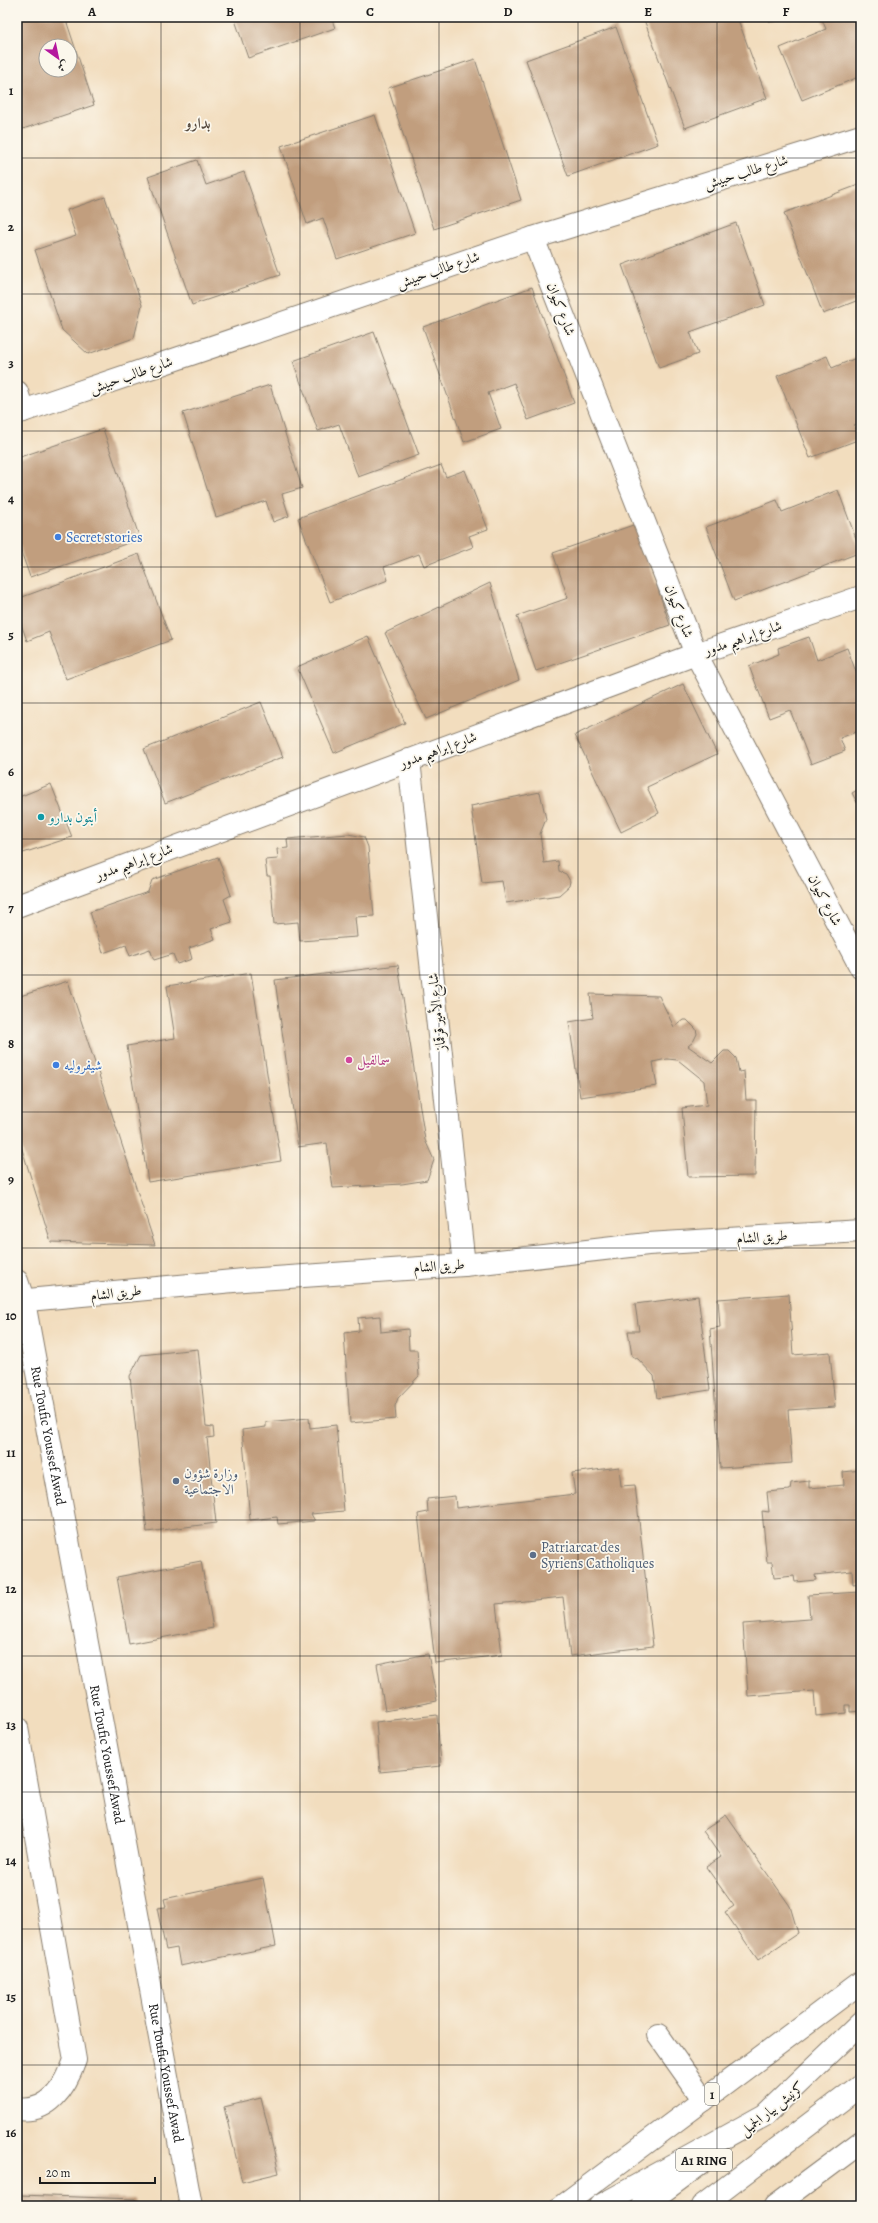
<svg xmlns="http://www.w3.org/2000/svg" width="878" height="2223" viewBox="0 0 878 2223" font-family="Alegreya,Amiri,serif">
  <style>
    .building { fill: #c19e7e; fill-rule: evenodd }
    .lines { fill: none; stroke-linecap: round; stroke-linejoin: round }
    .minor-casing { stroke: #877c6d; stroke-width: 24 }
    .major-casing { stroke: #877c6d; stroke-width: 24 }
    .highway-casing { stroke: #877c6d; stroke-width: 24 }
    .minor { stroke: #fff; stroke-width: 22 }
    .major { stroke: #fff; stroke-width: 22 }
    .highway { stroke: #fff; stroke-width: 22 }
    .grid { fill: none; stroke: #1c1c1c; stroke-width: 1; stroke-opacity: 0.55 }
    .shop-dot { fill: #3f7fe0; stroke: #fbf7ec; stroke-width: 1.5 }
    .culture-dot { fill: #0f9aa8; stroke: #fbf7ec; stroke-width: 1.5 }
    .hotel-dot { fill: #d1479c; stroke: #fbf7ec; stroke-width: 1.5 }
    .service-dot { fill: #5c6f8a; stroke: #fbf7ec; stroke-width: 1.5 }
    .labels { text-anchor: middle; dominant-baseline: central; stroke-width: 3.5; stroke-linejoin: round; paint-order: stroke }
    .shield { fill: #fbf7ec; stroke: #5f5e5a; stroke-width: 1 }
    .shield-label { font-size: 13px; font-weight: bold; fill: #1c1c1c }
    .street-label { font-size: 14px; fill: #1c1c1c; stroke: #fbf7ec }
    .shop-label { font-size: 14px; fill: #366cbe; stroke: #fbf7ec; text-anchor: start }
    .culture-label { font-size: 14px; fill: #0d838f; stroke: #fbf7ec; text-anchor: start }
    .hotel-label { font-size: 14px; fill: #b23c85; stroke: #fbf7ec; text-anchor: start }
    .service-label { font-size: 14px; fill: #4e5e75; stroke: #fbf7ec; text-anchor: start }
    .neighbourhood-label { font-size: 15px; font-weight: bold; fill: #564a3e; stroke: #fbf7ec }
    .neatline { fill: none; stroke: #1c1c1c; stroke-width: 1.5 }
    .grid-label { font-size: 13px; text-anchor: middle; font-weight: bold; fill: #1c1c1c }
  </style>
  <rect width="100%" height="100%" fill="#fbf7ec"/>
  <filter id="ink" filterUnits="userSpaceOnUse"><feTurbulence type="fractalNoise" baseFrequency=".025" numOctaves="2"/><feDisplacementMap in="SourceGraphic" scale="8" xChannelSelector="R" yChannelSelector="G"/><feConvolveMatrix kernelMatrix="1 2 1 2 8 2 1 2 1" color-interpolation-filters="sRGB"/></filter>
  <filter id="wash" filterUnits="userSpaceOnUse"><feTurbulence type="fractalNoise" baseFrequency=".012" numOctaves="4" result="noise"/><feDisplacementMap in="SourceGraphic" scale="16" xChannelSelector="R" yChannelSelector="G"/><feGaussianBlur stdDeviation="0.9" result="paint"/><feColorMatrix in="noise" values="0 0 0 0 0 0 0 0 0 0 0 0 0 0 0 0 0 1.4 0 .05"/><feComposite in="paint" operator="in"/></filter>
  <g filter="url(#wash)">
    <rect width="100%" height="100%" fill="#f2ddbe"/>
    <g id="blocks">
      <path class="building" d="M17,17H65L94,105L17,131ZM46,46H70V70H46Z
        M234,17H331L335,28L248,58Z
        M643,17H737L767,98L685,128Z
        M768,17H781L770,22Z
        M821,17H861V76L802,100L780,48L826,29Z
        M616,27L658,144L568,176L526,60Z
        M475,59L521,200L434,229L388,88Z
        M375,115L415,233L337,259L323,218L307,224L281,146Z
        M197,160L206,185L244,172L280,275L192,305L148,177Z
        M861,184V299L823,314L784,213Z
        M105,197L142,305L134,338L88,354L62,330L35,250L76,236L67,210Z
        M736,223L765,305L690,332L698,354L659,368L622,265Z
        M532,287L574,403L528,420L514,383L488,393L501,429L464,442L423,327Z
        M374,332L419,455L358,477L339,424L318,431L293,361Z
        M827,356L832,368L861,356V422L854,425L860,439L810,458L777,376Z
        M270,385L302,488L282,494L289,516L273,522L266,501L216,517L183,413Z
        M103,429L140,539L30,577L17,540V458Z
        M441,465L446,477L465,470L488,529L469,536L473,547L424,566L419,554L384,567L388,580L330,602L298,518Z
        M838,490L861,552L734,601L706,527L777,500L782,512Z
        M636,524L670,625L536,671L517,616L568,598L553,553Z
        M139,554L171,640L66,679L49,632L27,641L17,612V599Z
        M490,583L519,680L426,719L385,633Z
        M368,636L405,723L334,753L297,667Z
        M809,637L817,660L847,648L861,685V730L840,738L845,751L811,764L790,710L769,718L749,666L779,654L778,648Z
        M683,684L717,754L647,787L659,813L621,832L575,735Z
        M261,702L283,757L165,803L144,749Z
        M51,784L72,837L17,855V791L19,797Z
        M861,788V810L852,793Z
        M540,792L546,819L540,834L544,863L558,861L559,871L566,874L570,881L569,886L559,895L506,903L502,881L482,883L471,806Z
        M348,834L364,837L368,847L374,916L355,917L357,937L300,941L298,922L274,924L270,876H267L265,860L278,859L277,849L288,848L287,839Z
        M218,857L231,895L224,899L232,922L211,929L215,939L189,948L192,959L177,964L173,954L154,960L150,949L130,956L126,945L103,953L90,912L148,892L152,880Z
        M398,965L425,1140L434,1160L427,1180L402,1184L333,1188L327,1143L298,1147L275,980Z
        M251,973L281,1161L148,1182L127,1046L175,1038L167,986Z
        M68,981L155,1245L51,1242L17,1133V997Z
        M590,994L659,996L674,1027L683,1020H687L696,1029L697,1034L693,1042L688,1046L712,1063L724,1051H729L736,1058L739,1072L744,1071L746,1100H756L755,1176L688,1177L682,1108L707,1105L704,1081L678,1060L667,1059L653,1062L657,1086L580,1097L569,1022L593,1018Z
        M789,1294L793,1355L830,1352L835,1407L788,1410L792,1463L720,1468L710,1329L720,1327L718,1299Z
        M698,1296L710,1390L657,1398L654,1376L638,1359L632,1356L628,1331H639L635,1304Z
        M380,1316L381,1332L408,1329L409,1350H417L419,1376L398,1398L395,1406L396,1419L350,1423L344,1333L359,1331L358,1318Z
        M198,1349L206,1426L213,1427L214,1437L207,1438L216,1523L147,1532L130,1376L141,1355Z
        M309,1418L310,1428L336,1425L344,1511L311,1514L315,1521L278,1524L277,1517L250,1520L242,1430L266,1427V1422Z
        M619,1467L621,1486L635,1485L653,1646L570,1656L563,1597L496,1604L502,1655L435,1663L418,1514L428,1512L427,1499L455,1496L456,1508L575,1494L572,1473Z
        M861,1470V1584L853,1585L852,1571L815,1575L816,1580L795,1582L794,1576L774,1578L772,1562H767L762,1511L769,1512L767,1492L790,1490L791,1483L809,1481V1488L844,1485L843,1472Z
        M201,1561L213,1628L129,1644L117,1577Z
        M861,1592V1711L850,1712V1705H846V1713L816,1716L814,1691L748,1696L743,1624L810,1619L808,1595Z
        M428,1654L437,1701L385,1711L377,1664Z
        M437,1715L441,1766L380,1772L376,1722Z
        M726,1815L790,1906L798,1933L758,1960L725,1912L734,1906L706,1867L721,1857L703,1831Z
        M263,1878L276,1946L180,1966L177,1948L166,1950L157,1908L166,1907L164,1899Z
        M261,2098L279,2173L242,2182L224,2107Z
        M20,2195L135,2199L136,2206H22Z"/>
    </g>
  </g>
  <g filter="url(#ink)">
    <use href="#blocks" fill-opacity="0" stroke="#877c6d" stroke-width="1"/>
    <g class="lines">
      <defs>
        <g id="minor">
          <path d="M533,238L696,654L861,968"/>
          <path d="M17,392L23,411"/>
          <path d="M17,413L533,238L861,136"/>
          <path d="M409,760L464,1265"/>
          <path d="M17,906L696,654L861,597"/>
          <path id="s1" d="M17,1281L24,1302L191,2206"/>
          <path d="M17,1728L75,2060C66,2086 49,2114 17,2109"/>
          <path d="M658,2035L704,2100"/>
        </g>
        <path id="major" d="M17,1301L244,1280L464,1265L648,1244L861,1231"/>
        <path id="highway" d="M562,2206L861,1982
          M600,2206L765,2115L861,2023
          M643,2206L700,2164
          M702,2206L861,2085
          M775,2206L861,2142"/>
      </defs>
      <use href="#minor" class="minor-casing"/>
      <use href="#major" class="major-casing"/>
      <use href="#highway" class="highway-casing"/>
      <use href="#minor" class="minor"/>
      <use href="#major" class="major"/>
      <use href="#highway" class="highway"/>
    </g>
  </g>
  <path class="grid" d="M161,17V2206M300,17V2206M439,17V2206M578,17V2206M717,17V2206M17,158H861M17,294H861M17,431H861M17,567H861M17,703H861M17,839H861M17,975H861M17,1112H861M17,1248H861M17,1384H861M17,1520H861M17,1656H861M17,1792H861M17,1929H861M17,2065H861"/>
  <g class="shop-dot">
    <circle cx="58" cy="537" r="4"/>
    <circle cx="56" cy="1065" r="4"/>
  </g>
  <circle class="culture-dot" cx="41" cy="817" r="4"/>
  <circle class="hotel-dot" cx="349" cy="1060" r="4"/>
  <g class="service-dot">
    <circle cx="176" cy="1481" r="4"/>
    <circle cx="533" cy="1555" r="4"/>
  </g>
  <g class="labels">
    <g class="shield">
      <rect x="705" y="2083" width="14" height="22" rx="3"/>
      <rect x="676" y="2149" width="56" height="22" rx="3"/>
    </g>
    <g class="shield-label">
      <text x="712" y="2094">1</text>
      <text x="704" y="2160">A1 RING</text>
    </g>
    <g class="street-label">
      <text transform="translate(746 172) rotate(-17)">شارع طالب حبيش</text>
      <text transform="translate(438 270) rotate(-19)">شارع طالب حبيش</text>
      <text transform="translate(561 309) rotate(69)">شارع كيوان</text>
      <text transform="translate(131 375) rotate(-19)">شارع طالب حبيش</text>
      <text transform="translate(679 611) rotate(69)">شارع كيوان</text>
      <text transform="translate(743 638) rotate(-19)">شارع إبراهيم مدور</text>
      <text transform="translate(438 750) rotate(-20)">شارع إبراهيم مدور</text>
      <text transform="translate(134 862) rotate(-20)">شارع إبراهيم مدور</text>
      <text transform="translate(825 900) rotate(62)">شارع كيوان</text>
      <text transform="translate(437 1012) rotate(-96)">شارع الأمير قرقماز</text>
      <text transform="translate(762 1237) rotate(-4)">طريق الشام</text>
      <text transform="translate(439 1266) rotate(-4)">طريق الشام</text>
      <text transform="translate(116 1293) rotate(-6)">طريق الشام</text>
      <text stroke="none"><textPath href="#s1" startOffset="158">Rue Toufic Youssef Awad</textPath></text>
      <text stroke="none"><textPath href="#s1" startOffset="482">Rue Toufic Youssef Awad</textPath></text>
      <text stroke="none"><textPath href="#s1" startOffset="806">Rue Toufic Youssef Awad</textPath></text>
      <text transform="translate(772 2109) rotate(-38)">كرنيش بيار الجميل</text>
    </g>
    <g class="shop-label">
      <text x="66" y="537">Secret stories</text>
      <text x="64" y="1065">شيفروليه</text>
    </g>
    <g class="culture-label">
      <text x="49" y="817">أبتون بدارو</text>
    </g>
    <g class="hotel-label">
      <text x="357" y="1060">سمالفيل</text>
    </g>
    <g class="service-label">
      <text x="184" y="1473">وزارة شؤون<tspan x="184" dy="16">الاجتماعية</tspan></text>
      <text x="541" y="1547">Patriarcat des<tspan x="541" dy="16">Syriens Catholiques</tspan></text>
    </g>
    <g class="neighbourhood-label">
      <text x="198" y="123">بدارو</text>
    </g>
  </g>
  <rect width="878" height="2223" fill="none" stroke="#fbf7ec" stroke-width="44"/>
  <g transform="translate(58 58) rotate(147)"><circle r="19" fill="#fbf7ec" stroke="#a29f99"/>
  <path d="M0-3L7 15L0 10L-7 15Z" fill="#b5179e"/>
  <text y="-6" font-size="11" font-weight="bold" text-anchor="middle" fill="#1c1c1c">ش</text>
  </g>
  <path d="M40 2177v6h115v-6" fill="none" stroke="#1c1c1c" stroke-width="2"/>
  <text x="46" y="2177" font-size="12" fill="#1c1c1c" stroke="#fbf7ec" stroke-width="3" paint-order="stroke">20 m</text>
  <rect x="22" y="22" width="834" height="2179" class="neatline"/>
  <g class="grid-label">
    <text x="92" y="16">A</text>
    <text x="230" y="16">B</text>
    <text x="370" y="16">C</text>
    <text x="508" y="16">D</text>
    <text x="648" y="16">E</text>
    <text x="786" y="16">F</text>
    <text x="11" y="95">1</text>
    <text x="11" y="231">2</text>
    <text x="11" y="367">3</text>
    <text x="11" y="503">4</text>
    <text x="11" y="639">5</text>
    <text x="11" y="776">6</text>
    <text x="11" y="912">7</text>
    <text x="11" y="1048">8</text>
    <text x="11" y="1184">9</text>
    <text x="11" y="1320">10</text>
    <text x="11" y="1457">11</text>
    <text x="11" y="1593">12</text>
    <text x="11" y="1729">13</text>
    <text x="11" y="1865">14</text>
    <text x="11" y="2001">15</text>
    <text x="11" y="2137">16</text>
  </g>
</svg>
